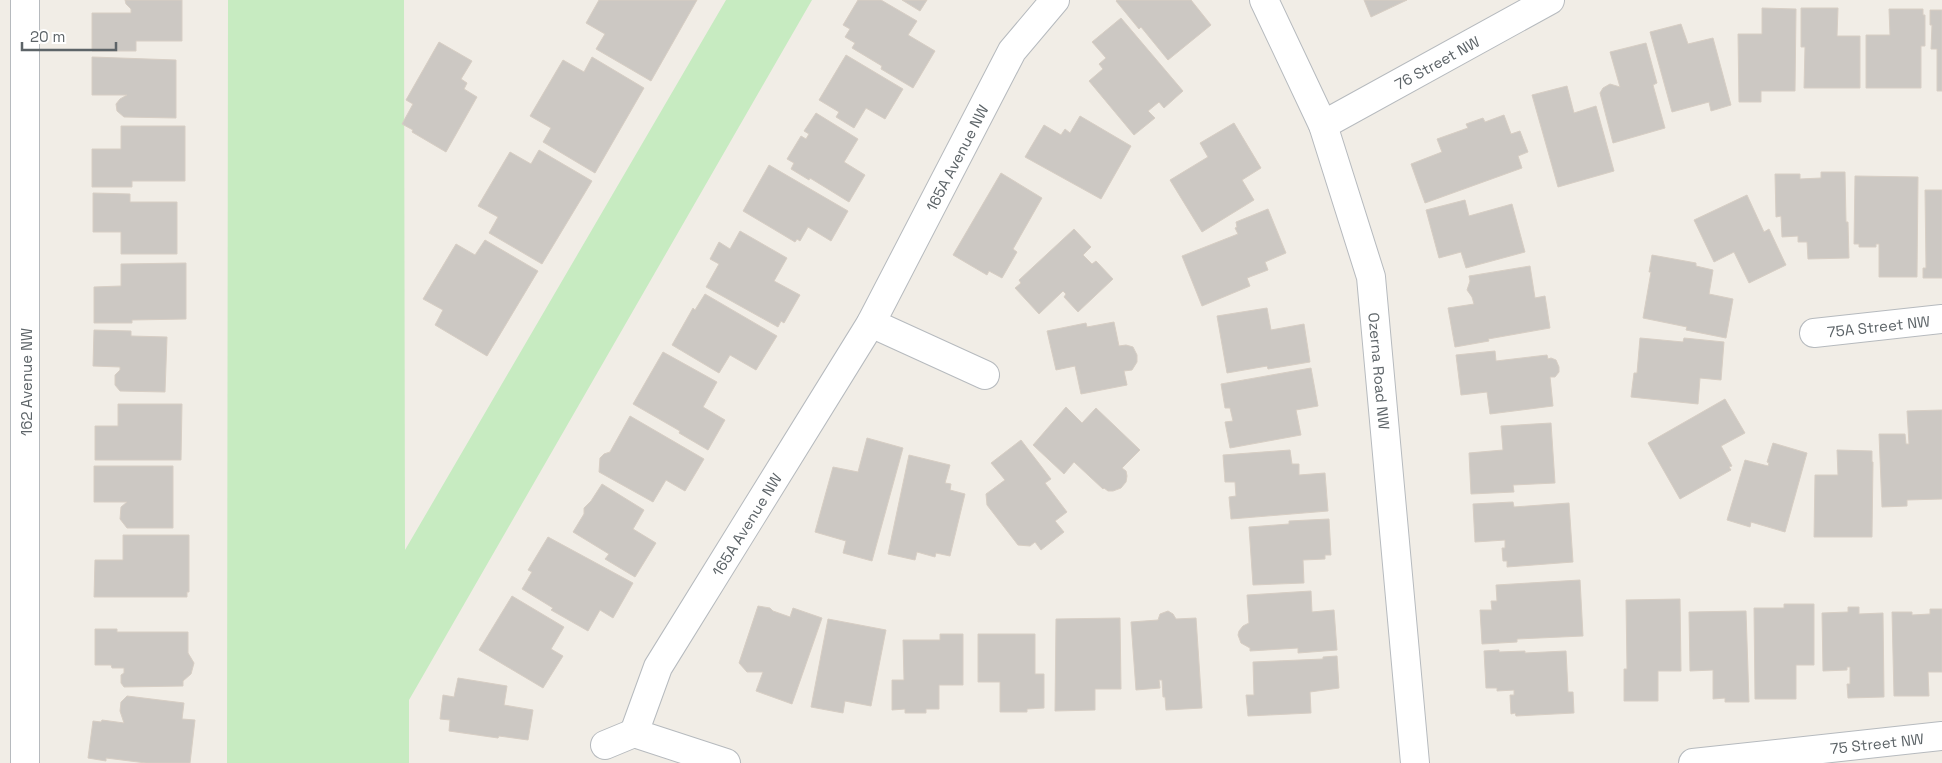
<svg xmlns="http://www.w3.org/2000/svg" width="1942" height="763" viewBox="0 0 1942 763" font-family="'Space Grotesk',sans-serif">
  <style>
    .green { fill: #c7ebc1 }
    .building { fill: #ccc8c3; stroke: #d7cec4 }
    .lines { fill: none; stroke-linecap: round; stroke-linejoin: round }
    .minor-casing { stroke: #b6babe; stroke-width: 30 }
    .tertiary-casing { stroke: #b6babe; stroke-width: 30 }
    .minor { stroke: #fff; stroke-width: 28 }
    .tertiary { stroke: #fff; stroke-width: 28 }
    .labels { text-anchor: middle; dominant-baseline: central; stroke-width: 4.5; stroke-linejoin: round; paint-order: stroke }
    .street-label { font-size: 15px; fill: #5d6468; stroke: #fff }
  </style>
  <rect width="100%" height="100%" fill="#f1ede6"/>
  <path class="green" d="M228,0H404L405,550L726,0H812L409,700V763H227Z"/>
  <path class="building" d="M125,0H182V41H136V51H92V13H131V9L126,4Z
    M599,0H697L651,81L596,49L605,34L586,23Z
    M858,0H881L917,21L908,35L935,51L913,88L881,69L882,66L852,48L855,43L845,37L850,29L843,25Z
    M902,0H927L920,11Z
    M1117,0H1191L1211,25L1168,60L1141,27L1139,29L1116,1Z
    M1364,0H1407L1371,17Z
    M1762,8L1796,9L1795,91H1761V102H1739L1738,34H1762Z
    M1801,8H1838L1837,36H1860V88H1804L1805,47H1801Z
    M1889,9H1923V15H1925V46H1921V88H1866V35H1890Z
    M1930,10H1942V91H1937V49H1931L1932,25H1930Z
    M1121,18L1183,91L1164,108L1159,102L1148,111L1155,118L1134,135L1089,81L1103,69L1099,64L1106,58L1092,42Z
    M1681,24L1688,44L1713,38L1731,105L1711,111L1709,102L1672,112L1650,32Z
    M439,42L472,61L461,79L467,83L464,89L477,97L446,152L412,132L413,130L402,124L413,104L406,100Z
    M1646,43L1657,83L1653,85L1665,128L1613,143L1600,93L1603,88L1610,84L1620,87L1610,52Z
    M846,55L903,89L885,119L866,108L854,128L836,117L839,112L819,100Z
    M92,57L176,60V118L124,117L117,111L116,104L120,99L127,95H92Z
    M592,57L644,88L595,173L543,142L551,128L530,116L563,60L584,72Z
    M1567,86L1574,113L1596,106L1614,171L1558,187L1532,95Z
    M816,113L858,139L844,162L865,175L849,202L810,178L809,180L791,169L794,163L787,159L801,136L806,139L809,134L804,131Z
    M1504,115L1511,134L1520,131L1528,152L1518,156L1522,168L1425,203L1411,164L1442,152L1437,139L1468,128L1466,124L1483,118L1485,122Z
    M1080,116L1131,146L1101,199L1025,157L1044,125L1061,135L1065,129L1070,133Z
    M1234,123L1261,168L1242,180L1254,200L1202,232L1170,180L1208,157L1200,143Z
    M121,126H185V181H132V187H92V149H121Z
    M539,150L592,181L542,264L489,233L498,217L478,206L510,152L531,164Z
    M769,165L848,211L831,241L808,227L800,241L797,239L795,242L743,211Z
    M1821,172H1845L1846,222H1848L1849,258L1808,259L1807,242H1798V236L1782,237L1781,216L1776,217L1775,174H1800V179L1821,178Z
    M1001,173L1042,198L1013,249L1017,252L1002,278L989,271L987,275L953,255Z
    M1855,176L1918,177L1917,277H1879V244H1876V247H1859V244H1854Z
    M1925,190H1942V278H1923V268H1926Z
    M93,193L130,194V202H177V254H121V232H93Z
    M1747,195L1764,232L1769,229L1786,265L1749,283L1734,252L1714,262L1694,220Z
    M1465,200L1469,216L1512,204L1525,252L1466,268L1461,252L1439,258L1426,210Z
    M1268,209L1286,253L1265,262L1268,270L1247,278L1250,286L1202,306L1182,256L1238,234L1235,228L1237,227L1236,222Z
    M1074,229L1091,247L1083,255L1092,264L1096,261L1113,279L1078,312L1064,297L1066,294L1063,291L1039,314L1015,288L1021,283L1019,280Z
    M740,231L787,258L774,281L800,295L784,323L781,321L778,327L706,287L719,264L710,259L719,242L730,249Z
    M485,240L538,271L487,356L435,325L443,310L423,299L456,244L475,255Z
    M1652,255L1696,263V266L1713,270L1709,294L1733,299L1726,338L1686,330L1687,327L1643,318L1651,272H1649Z
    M186,263V319L132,320V323H94V287L121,286V264Z
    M1530,266L1535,298L1545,296L1550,328L1488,339L1489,341L1455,347L1448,308L1474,304L1472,297L1467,290L1470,281L1469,276Z
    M705,294L777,336L756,370L730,355L719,373L672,345L693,308L695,310Z
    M1267,308L1271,330L1304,324L1310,362L1268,369L1267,366L1227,373L1217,316Z
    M1114,322L1119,346L1126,345L1133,347L1137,355V362L1132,370L1124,371L1127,385L1081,394L1075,366L1056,370L1047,331L1086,323L1087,327Z
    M94,330L131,331V336L167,337L165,392L120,391L115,385V375L120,370V367L93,366Z
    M1640,338L1683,342L1684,338L1724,342L1721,380L1700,378L1698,404L1631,397L1634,373H1637Z
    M1495,351L1496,361L1547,355L1548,359L1551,358L1556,360L1559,367V372L1555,377H1550L1553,406L1490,414L1487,392L1461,395L1456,355Z
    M663,352L717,382L703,407L725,420L708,450L679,433L680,431L633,404Z
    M1311,368L1318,406L1296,410L1301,435L1230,448L1225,422L1233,421L1230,408H1225L1221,384Z
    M1725,399L1745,433L1721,446L1732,466L1729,467L1731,470L1680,499L1648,443Z
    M118,404H182L181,460H95V426H118Z
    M1066,407L1082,423L1096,408L1140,450L1122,468L1126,471L1127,476L1126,482L1121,488L1113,491H1108L1104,488L1103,489L1074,462L1064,474L1033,445Z
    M1942,410V499L1907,500V506L1882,507L1879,434H1905L1906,444H1909L1907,411Z
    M630,416L704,459L685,491L666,480L653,502L599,472L600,458L604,454L610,452Z
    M1551,423L1555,483L1513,485L1514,492L1471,494L1469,453L1503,450L1501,426Z
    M867,438L903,448L872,561L843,553L846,541L815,532L833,467L858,472Z
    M1021,440L1051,479L1045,483L1067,512L1055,521L1064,532L1041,550L1035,542L1030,546L1018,545L987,505L986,494L1005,480L991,463Z
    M1773,443L1807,453L1785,532L1751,522L1750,527L1727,520L1745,460L1768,466L1769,463L1767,462Z
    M1290,450L1292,464H1299V475L1325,473L1328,511L1231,519L1229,497L1236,496L1235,482H1225L1223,455Z
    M1837,450L1872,451V462H1873L1872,537H1814L1815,475H1838Z
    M909,455L950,465L945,483L951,484L950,490L965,494L950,556L936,553L935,557L917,552L915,560L888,554Z
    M94,466H173V528H127L120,519L121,507L127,502H94Z
    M602,484L644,510L633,529L656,543L635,577L605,559L609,554L573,532L584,514V508L591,501Z
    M1513,502L1514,507L1569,503L1573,562L1507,567V561H1503L1502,548H1505V540L1475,542L1473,504Z
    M1329,519L1331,555H1325V559L1303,560L1304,583L1253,585L1249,527L1289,524V521Z
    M123,535H189V592H187V597H94L95,560H123Z
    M548,537L633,583L613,618L600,610L588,631L551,610L553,608L522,589L532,572L528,570Z
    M1580,580L1583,636L1517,639V642L1482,644L1480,610H1492L1491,601H1497L1496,585Z
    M1311,591L1312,612L1334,610L1337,650L1298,653V648L1250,651V648L1241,643L1238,635L1239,631L1243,626L1249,623L1247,595Z
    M512,596L564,627L551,649L563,656L543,688L479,650Z
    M1680,599L1681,671H1658V701H1624V669H1627L1626,600Z
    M1784,604H1814V665H1796V699H1755L1754,608H1784Z
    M758,606L770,608L773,611L790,617L793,608L822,618L792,704L756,691L763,672H747L739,663Z
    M1848,607H1859V614L1883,613L1884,697L1848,698L1847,684H1850V667H1847V670L1823,671L1822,613L1848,612Z
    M1930,609H1942V672H1928L1929,696H1894L1892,612H1912V615L1930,614Z
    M1168,611L1173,614L1176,619L1196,618L1202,708L1166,710L1165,697H1163L1162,680H1159L1160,688L1136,690L1131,622L1158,620L1160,614Z
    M1746,611L1749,702H1725V698L1713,699V670L1690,671L1689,612Z
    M1120,618L1121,689H1095V710L1055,711L1056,619Z
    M828,619L886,630L871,706L845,701L843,713L811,707Z
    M95,629H117V632H188V653L194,663L191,674L183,681V686L124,687L121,683V675L124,673V668H112L111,665H95Z
    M940,634H963V685H939V709H926V713H905V709L892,710V680H904L903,640H940Z
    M978,634H1035V674H1044V708L1027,709V712H1000V682H978Z
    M1499,650V652L1525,651V653L1566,651L1568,692H1573L1574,713L1516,716L1515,713L1511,714L1510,695H1514V690L1497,691V688H1486L1484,651Z
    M1337,656L1339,688L1310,692L1311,713L1248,716L1246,695H1254L1253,662L1323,659V657Z
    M458,678L507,686L504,705L533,710L528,740L499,736L498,738L449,731L450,720L440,719L443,695L454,697Z
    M127,696L184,703L182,719L195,720L190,763H146L106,758V761L88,758L93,721L101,722L102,720L124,723L120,711L121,702Z"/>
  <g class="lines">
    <defs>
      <g id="minor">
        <path d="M871,323L985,375"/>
        <path id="s1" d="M1814,333L1942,319"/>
        <path id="s2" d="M634,733L658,667L871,323L1012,51L1055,0"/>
        <path d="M605,745L634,733L726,763"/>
        <path d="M25,763V0"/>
        <path id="s3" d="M1693,763L1942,736"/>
      </g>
      <g id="tertiary">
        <path id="s4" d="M1264,0L1323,125L1371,277L1415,763"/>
        <path id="s5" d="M1323,125L1550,0"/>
      </g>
    </defs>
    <use href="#minor" class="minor-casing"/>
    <use href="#tertiary" class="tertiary-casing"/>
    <use href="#minor" class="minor"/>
    <use href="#tertiary" class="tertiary"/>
  </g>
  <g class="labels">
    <g class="street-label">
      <text stroke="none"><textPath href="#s5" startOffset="130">76 Street NW</textPath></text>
      <text stroke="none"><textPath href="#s2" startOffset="661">165A Avenue NW</textPath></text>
      <text stroke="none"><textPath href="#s1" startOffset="65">75A Street NW</textPath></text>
      <text stroke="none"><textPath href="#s4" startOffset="392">Ozerna Road NW</textPath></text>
      <text transform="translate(26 382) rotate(-90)">162 Avenue NW</text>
      <text stroke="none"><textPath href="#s2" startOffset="238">165A Avenue NW</textPath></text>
      <text stroke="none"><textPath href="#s3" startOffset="185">75 Street NW</textPath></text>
    </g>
  </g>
  <path d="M22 42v8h94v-8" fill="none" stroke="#5d6468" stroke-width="2.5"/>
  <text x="30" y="42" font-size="15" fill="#5d6468" stroke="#ffffff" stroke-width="4" paint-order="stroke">20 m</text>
</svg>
